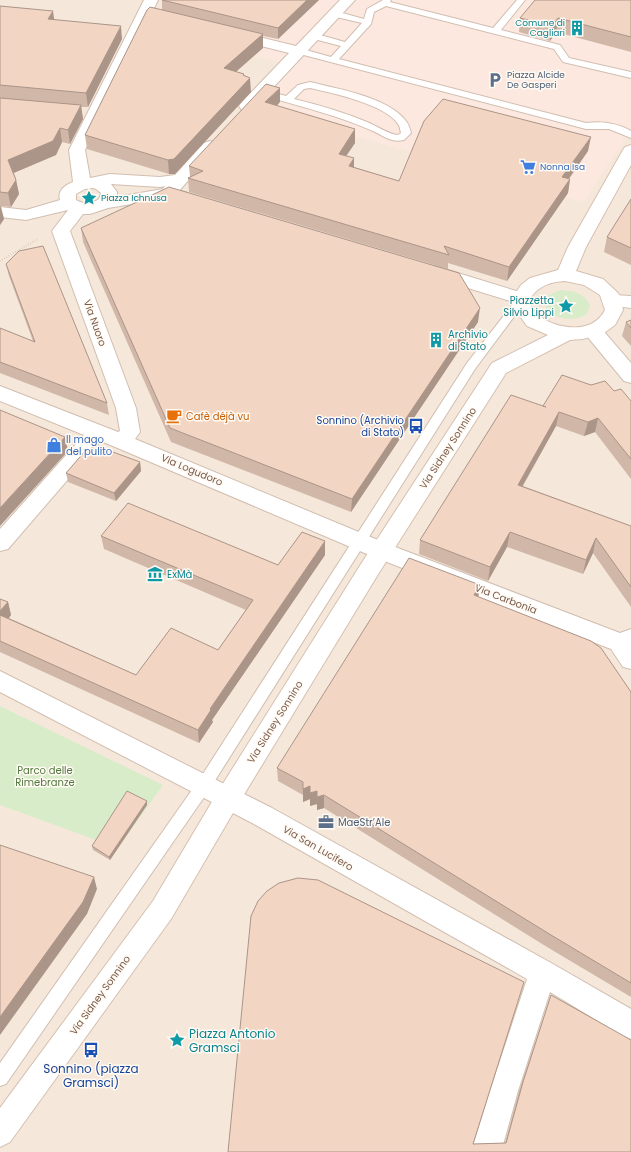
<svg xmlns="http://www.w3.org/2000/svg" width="631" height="1152" viewBox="0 0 631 1152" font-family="Poppins,sans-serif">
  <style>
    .residential { fill: #f5e8da }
    .commercial { fill: #fde8e0 }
    .green { fill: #d8ecc9 }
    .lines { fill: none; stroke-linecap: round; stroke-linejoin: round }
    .lane-casing { stroke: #d1beb0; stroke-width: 2 }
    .street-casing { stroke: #d1beb0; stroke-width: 2 }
    .secondary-casing { stroke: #d6c0b0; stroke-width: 2 }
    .path { stroke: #d9b8a5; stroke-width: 2; stroke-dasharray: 0.5 2; stroke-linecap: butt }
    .lane { fill: #fff; fill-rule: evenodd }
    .street { fill: #fff; fill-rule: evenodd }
    .secondary { fill: #fff; fill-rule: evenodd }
    .wall { fill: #d1b7a8 }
    .shaded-wall { fill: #aa9588 }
    .building { fill: #f3d5c3; stroke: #aa9588 }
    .labels { text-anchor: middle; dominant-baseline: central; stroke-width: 3; stroke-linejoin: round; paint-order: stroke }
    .far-culture-label { font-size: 9px; fill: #0d838f; stroke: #fffaf3; text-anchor: end }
    .far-service-label { font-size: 9px; fill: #4e5e75; stroke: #fffaf3; text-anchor: start }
    .far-shop-label { font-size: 9px; fill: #366cbe; stroke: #fffaf3; text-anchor: start }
    .culture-label { font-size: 10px; fill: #0d838f; stroke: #fffaf3; text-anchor: start }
    .street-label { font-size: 10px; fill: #7a5c4d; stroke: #fffaf3 }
    .food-label { font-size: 10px; fill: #c56008; stroke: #fffaf3; text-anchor: start }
    .transit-label { font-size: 10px; fill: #164399; stroke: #fffaf3; text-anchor: end }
    .shop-label { font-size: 10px; fill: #366cbe; stroke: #fffaf3; text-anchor: start }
    .park-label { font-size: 10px; fill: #537a41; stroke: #fffaf3 }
    .service-label { font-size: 10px; fill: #4e5e75; stroke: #fffaf3; text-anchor: start }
    .near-culture-label { font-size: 12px; fill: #0d838f; stroke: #fffaf3; text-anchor: start }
    .near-transit-label { font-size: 12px; fill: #164399; stroke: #fffaf3 }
  </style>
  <rect width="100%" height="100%" fill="#fdf6ec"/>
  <path class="residential" d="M0,0H631V1152H0Z"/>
  <path class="commercial" d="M165,0H631V130L583,202L251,105L290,65L154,27Z"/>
  <path class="green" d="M562,290C574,291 585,293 590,306L587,314C559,331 523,298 562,290Z
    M0,706L163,785L118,848L0,805Z"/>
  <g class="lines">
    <defs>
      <path id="lane" d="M383,0H391L390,2L493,28L517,0H525L501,30L560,45L569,58L631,72V78L563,62L554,49L386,6L374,12L371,24L339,59L586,123C602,121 617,123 631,131V138L609,129H586L296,53L295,51L299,48L331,57L341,46L310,38L309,36L310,34L313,33L345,42L362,23L332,16L331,14L332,12L335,11L364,19L367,9Z
        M310,82C338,89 388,97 406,121C409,125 410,129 411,133L404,140C391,143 384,136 373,131C339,116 303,107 268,97L266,95L271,92L286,96L298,85ZM310,88C332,93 385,104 398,124C400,126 400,130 401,133L398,135C390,135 375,125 367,122C343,112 319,105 294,99L304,89Z
        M520,298L524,300L525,302L475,369L209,790L6,1084L0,1086V1063L199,780L467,363L516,300Z"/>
      <path id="street" d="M144,0H158L85,150L90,178L110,174L160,177L175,175L204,143L210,141L216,143L218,146L179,191L186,192L188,196L186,200L180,201L168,198L108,208L90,214H83L70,231L136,408L140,432L135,439L390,545L620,633L631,629V669L623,667L611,649L374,557L101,441L8,549L0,551V529L84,435L0,401V386L118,432L120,431L116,408L52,231L68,210L26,220L0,217V207L26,210L60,200C57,191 65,185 73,182L69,150ZM111,184L160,187L165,186L163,189L117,197V192ZM93,188L96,189L101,193L99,199C92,204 85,205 76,200V194L85,189Z
        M340,0H355L253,109L247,111L241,109L239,106L241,103L289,53L229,38L227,35L229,32L234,31L296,46Z
        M435,266L526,294L529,298L526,302L520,304L429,276L426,272L429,268Z
        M613,295L631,296V308L607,305L604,301L607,297Z
        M593,325L600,327L631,363V383L624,381L586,335L584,331L586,327Z
        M0,671L272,808L553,964L631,1009V1039L621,1035L550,992L518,1091L501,1152H471L490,1091L527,979L254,824L0,692Z"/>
      <path id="secondary" d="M631,145V165L586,247L576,271L603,279L617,292L620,296L623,310L615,325L604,333L583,339L570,340L506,373L377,576L237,806L171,919L10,1142L0,1147V1108L153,901L219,790L361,564L492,363L548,335L527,326L514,308L511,300L521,285L530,278L558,270L568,247L623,150L625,147ZM565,281L584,285L600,295L605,310C588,345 523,320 531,297C540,285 551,282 565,281Z"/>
    </defs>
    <use href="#lane" class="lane-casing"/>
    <use href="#street" class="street-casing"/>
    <use href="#secondary" class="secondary-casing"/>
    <path class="path" d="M0,261L38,239"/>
    <use href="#lane" class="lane"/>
    <use href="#street" class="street"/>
    <use href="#secondary" class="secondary"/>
  </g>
  <path class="wall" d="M162,0H319L278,39L263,36V48L236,72L244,76L251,92L175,174H169L87,149L85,135L162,10Z
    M631,0V52L556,32L550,41L519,32L520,18Z
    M0,6L54,19L122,39L88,107H81L83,119L70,144L62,142L56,155L14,173L16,180L19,194L11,207L1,206L4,219L0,225Z
    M280,102L277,106L355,143L346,156L354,167L399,181L588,151L569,179H570L568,193L507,281L448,263V269L189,192L188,178L190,177L189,166Z
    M631,199V265L604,252L607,237Z
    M81,228L478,322L351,512L171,442L83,242Z
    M6,264L107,403L109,415L0,373V328L33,341L9,276Z
    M631,320V346L622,336L626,322Z
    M591,385L614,391L631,401V479L595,432L584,436L556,426L523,486L631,526V607L593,553L583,574L507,547L488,581L419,554L420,540L543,406Z
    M89,451L140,462L141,471L116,501L68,482L66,473Z
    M101,536L278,565L325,555L212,720L213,722L199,743L0,652V599L8,602L11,615L9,618L136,675L218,650L246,610L104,549Z
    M480,585L478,597L631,692V997L547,947L324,808L317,810V804L310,806V799L303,802V795L278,781L277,768Z
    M147,805L110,860L93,850L92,846Z
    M551,995L631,1152L473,1144L505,1143L519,1091Z"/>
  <path class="shaded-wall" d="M307,0H319L278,39V28Z
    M53,11L55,25L48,19Z
    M558,18L556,32L550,41L552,26Z
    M121,26L122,39L88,107L86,93Z
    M263,34V48L224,82V68Z
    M244,74L245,83L250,78L251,92L175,174H169L168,160Z
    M280,88V102L266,116L265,102Z
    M81,105L83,119L70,144L68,130Z
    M60,128L62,142L56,155L11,174L8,160Z
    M355,129V143L338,168L339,154Z
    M591,137L588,151L560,191L562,177Z
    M354,158V173L349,166Z
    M570,179L568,193L507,281L509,267Z
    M16,180L19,194L11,207L8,193Z
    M0,205L4,219L0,225Z
    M480,308L478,322L351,512L352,499Z
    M559,412L556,426L515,499L518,485Z
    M598,418L595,432L584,436L588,422Z
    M65,437L68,451L0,526V508Z
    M140,462L141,471L116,501L114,493Z
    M510,532L507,547L488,581L490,567Z
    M596,538L593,553L583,574L586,560Z
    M325,541V555L212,720L213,722L199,743L198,730L210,709Z
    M480,585L478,599L474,595Z
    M8,602L11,615L2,627L0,621V611Z
    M310,786V799L303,802V789Z
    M317,791V804L310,806V793Z
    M324,795V808L317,810V797Z
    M147,801V805L110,860L109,857Z
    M94,877L97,889L87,914L0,1035V1017Z"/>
  <path class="building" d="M162,0H307L278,28Z
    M535,0H631V37L558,18L552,26L520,18Z
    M0,6L53,11L48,19L121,26L86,93L0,85Z
    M150,7L263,34L224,68L244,74L243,75L250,78L174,159L168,160L85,135L147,10Z
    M266,84L280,88L265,102L355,129L339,154L354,158L349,166L399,181L424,121L443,99L591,137L562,177L570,179L509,267L444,246L449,255L188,178L203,171L189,166Z
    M0,98L81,105L68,130L60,128L53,141L8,160L16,180L8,193L0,192Z
    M169,187L459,273L480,308L352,499L170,428L81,228Z
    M631,199V248L607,237Z
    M43,246L107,403L0,362V328L35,342L6,264L19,251Z
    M631,320V328L626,322Z
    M562,375L591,385L605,381L614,391L621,389L631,401V459L598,418L588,422L559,412L518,485L631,526V587L596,538L586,560L510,532L490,567L420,540L511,395L546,407L543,406Z
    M0,410L65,437L0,508Z
    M94,445L140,462L114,493L66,473L86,450L89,451Z
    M128,503L278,565L302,532L325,541L210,709L211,710L198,730L0,641V615L136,675L171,628L218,650L253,600L101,536Z
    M409,558L480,585L474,595L591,641L601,648L631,692V983L551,935L324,795L317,797V791L310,793V786L303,789V782L277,768Z
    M0,599L8,602L0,611Z
    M127,791L147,801L109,857L92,846Z
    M0,845L94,877L83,902L0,1017Z
    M298,878L318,880L524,982L473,1144L506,1143L523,1082L551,995L631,1040V1152H228L251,916L258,901L267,891L279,883Z"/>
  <defs>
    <symbol id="building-bare" viewBox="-9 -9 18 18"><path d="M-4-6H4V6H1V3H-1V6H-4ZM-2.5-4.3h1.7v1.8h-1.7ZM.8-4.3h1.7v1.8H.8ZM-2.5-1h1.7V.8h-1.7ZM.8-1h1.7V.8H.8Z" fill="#0f9aa8" stroke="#fffaf3" stroke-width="2.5" paint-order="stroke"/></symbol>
    <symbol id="parking-bare" viewBox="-9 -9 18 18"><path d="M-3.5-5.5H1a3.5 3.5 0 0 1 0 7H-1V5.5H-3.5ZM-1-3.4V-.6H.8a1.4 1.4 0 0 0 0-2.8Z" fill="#5c6f8a" stroke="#fffaf3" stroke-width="2.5" paint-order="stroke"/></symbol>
    <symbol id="supermarket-bare" viewBox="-9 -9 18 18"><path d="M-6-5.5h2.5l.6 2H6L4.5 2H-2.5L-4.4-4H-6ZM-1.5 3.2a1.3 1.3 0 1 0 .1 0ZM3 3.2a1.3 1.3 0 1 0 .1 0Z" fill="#3f7fe0" stroke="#fffaf3" stroke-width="2.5" paint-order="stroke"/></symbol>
    <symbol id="sight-bare" viewBox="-9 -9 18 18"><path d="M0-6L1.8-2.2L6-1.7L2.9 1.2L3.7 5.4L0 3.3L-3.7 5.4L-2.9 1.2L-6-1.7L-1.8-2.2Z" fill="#0f9aa8" stroke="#fffaf3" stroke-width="2.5" paint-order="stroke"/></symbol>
    <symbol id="cafe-bare" viewBox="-9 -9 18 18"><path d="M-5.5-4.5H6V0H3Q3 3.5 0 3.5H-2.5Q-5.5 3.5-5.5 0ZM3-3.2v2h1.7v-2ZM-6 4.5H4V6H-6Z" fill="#e8710a" stroke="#fffaf3" stroke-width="2.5" paint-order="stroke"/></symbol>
    <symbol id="bus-bare" viewBox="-9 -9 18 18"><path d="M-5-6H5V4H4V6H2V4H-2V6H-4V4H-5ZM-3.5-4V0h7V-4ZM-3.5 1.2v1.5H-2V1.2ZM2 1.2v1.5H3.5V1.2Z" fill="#1a4fb4" stroke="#fffaf3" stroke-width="2.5" paint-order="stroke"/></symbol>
    <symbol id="shop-bare" viewBox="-9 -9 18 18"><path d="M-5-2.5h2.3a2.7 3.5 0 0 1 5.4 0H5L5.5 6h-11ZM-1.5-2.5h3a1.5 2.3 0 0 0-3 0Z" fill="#3f7fe0" stroke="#fffaf3" stroke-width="2.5" paint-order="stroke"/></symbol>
    <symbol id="museum-bare" viewBox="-9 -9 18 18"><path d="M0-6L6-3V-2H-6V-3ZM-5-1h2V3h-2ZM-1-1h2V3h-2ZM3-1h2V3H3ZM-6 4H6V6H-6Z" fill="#0f9aa8" stroke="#fffaf3" stroke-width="2.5" paint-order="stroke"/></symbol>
    <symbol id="office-bare" viewBox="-9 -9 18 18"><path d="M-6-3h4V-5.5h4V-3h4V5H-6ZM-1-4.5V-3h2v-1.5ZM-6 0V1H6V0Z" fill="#5c6f8a" stroke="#fffaf3" stroke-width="2.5" paint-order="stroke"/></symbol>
  </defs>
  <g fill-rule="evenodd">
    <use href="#building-bare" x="566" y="17" width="22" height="22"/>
    <use href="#parking-bare" x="484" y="69" width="22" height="22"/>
    <use href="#supermarket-bare" x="517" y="156" width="22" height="22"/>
    <use href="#sight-bare" x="78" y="187" width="22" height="22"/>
    <use href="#sight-bare" x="555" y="295" width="22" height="22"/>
    <use href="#building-bare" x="425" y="329" width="22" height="22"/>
    <use href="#cafe-bare" x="163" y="405" width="22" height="22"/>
    <use href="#bus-bare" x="405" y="415" width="22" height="22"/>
    <use href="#shop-bare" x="43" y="434" width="22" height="22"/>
    <use href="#museum-bare" x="144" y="563" width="22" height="22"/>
    <use href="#office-bare" x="315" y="811" width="22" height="22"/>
    <use href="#sight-bare" x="166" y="1029" width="22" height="22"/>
    <use href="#bus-bare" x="80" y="1039" width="22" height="22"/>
  </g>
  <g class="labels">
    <g class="far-culture-label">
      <text x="565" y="23">Comune di<tspan x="565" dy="10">Cagliari</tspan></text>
      <text x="101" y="198" text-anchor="start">Piazza Ichnusa</text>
    </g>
    <g class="far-service-label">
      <text x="507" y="75">Piazza Alcide<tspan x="507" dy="10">De Gasperi</tspan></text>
    </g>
    <g class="far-shop-label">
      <text x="540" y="167">Nonna Isa</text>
    </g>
    <g class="culture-label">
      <text x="554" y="300" text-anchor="end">Piazzetta<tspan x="554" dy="12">Silvio Lippi</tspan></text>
      <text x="448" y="334">Archivio<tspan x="448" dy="12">di Stato</tspan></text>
      <text x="167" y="574">ExMà</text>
    </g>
    <g class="street-label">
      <text transform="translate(95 323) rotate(70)">Via Nuoro</text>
      <text transform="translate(448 448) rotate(-57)">Via Sidney Sonnino</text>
      <text transform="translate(192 470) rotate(23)">Via Logudoro</text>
      <text transform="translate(506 599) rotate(21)">Via Carbonia</text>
      <text transform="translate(275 722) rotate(-58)">Via Sidney Sonnino</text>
      <text transform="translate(318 848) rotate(30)">Via San Lucifero</text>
      <text transform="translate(100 995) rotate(-54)">Via Sidney Sonnino</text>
    </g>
    <g class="food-label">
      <text x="186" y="416">Cafè déjà vu</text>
    </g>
    <g class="transit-label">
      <text x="404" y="420">Sonnino (Archivio<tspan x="404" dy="12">di Stato)</tspan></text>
    </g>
    <g class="shop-label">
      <text x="66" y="439">Il mago<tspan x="66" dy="12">del pulito</tspan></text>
    </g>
    <g class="park-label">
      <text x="45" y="770">Parco delle<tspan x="45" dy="12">Rimebranze</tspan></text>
    </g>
    <g class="service-label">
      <text x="338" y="822">MaeStr’Ale</text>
    </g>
    <g class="near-culture-label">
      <text x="189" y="1033">Piazza Antonio<tspan x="189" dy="14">Gramsci</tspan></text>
    </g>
    <g class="near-transit-label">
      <text x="91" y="1068">Sonnino (piazza<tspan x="91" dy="14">Gramsci)</tspan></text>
    </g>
  </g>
</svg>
